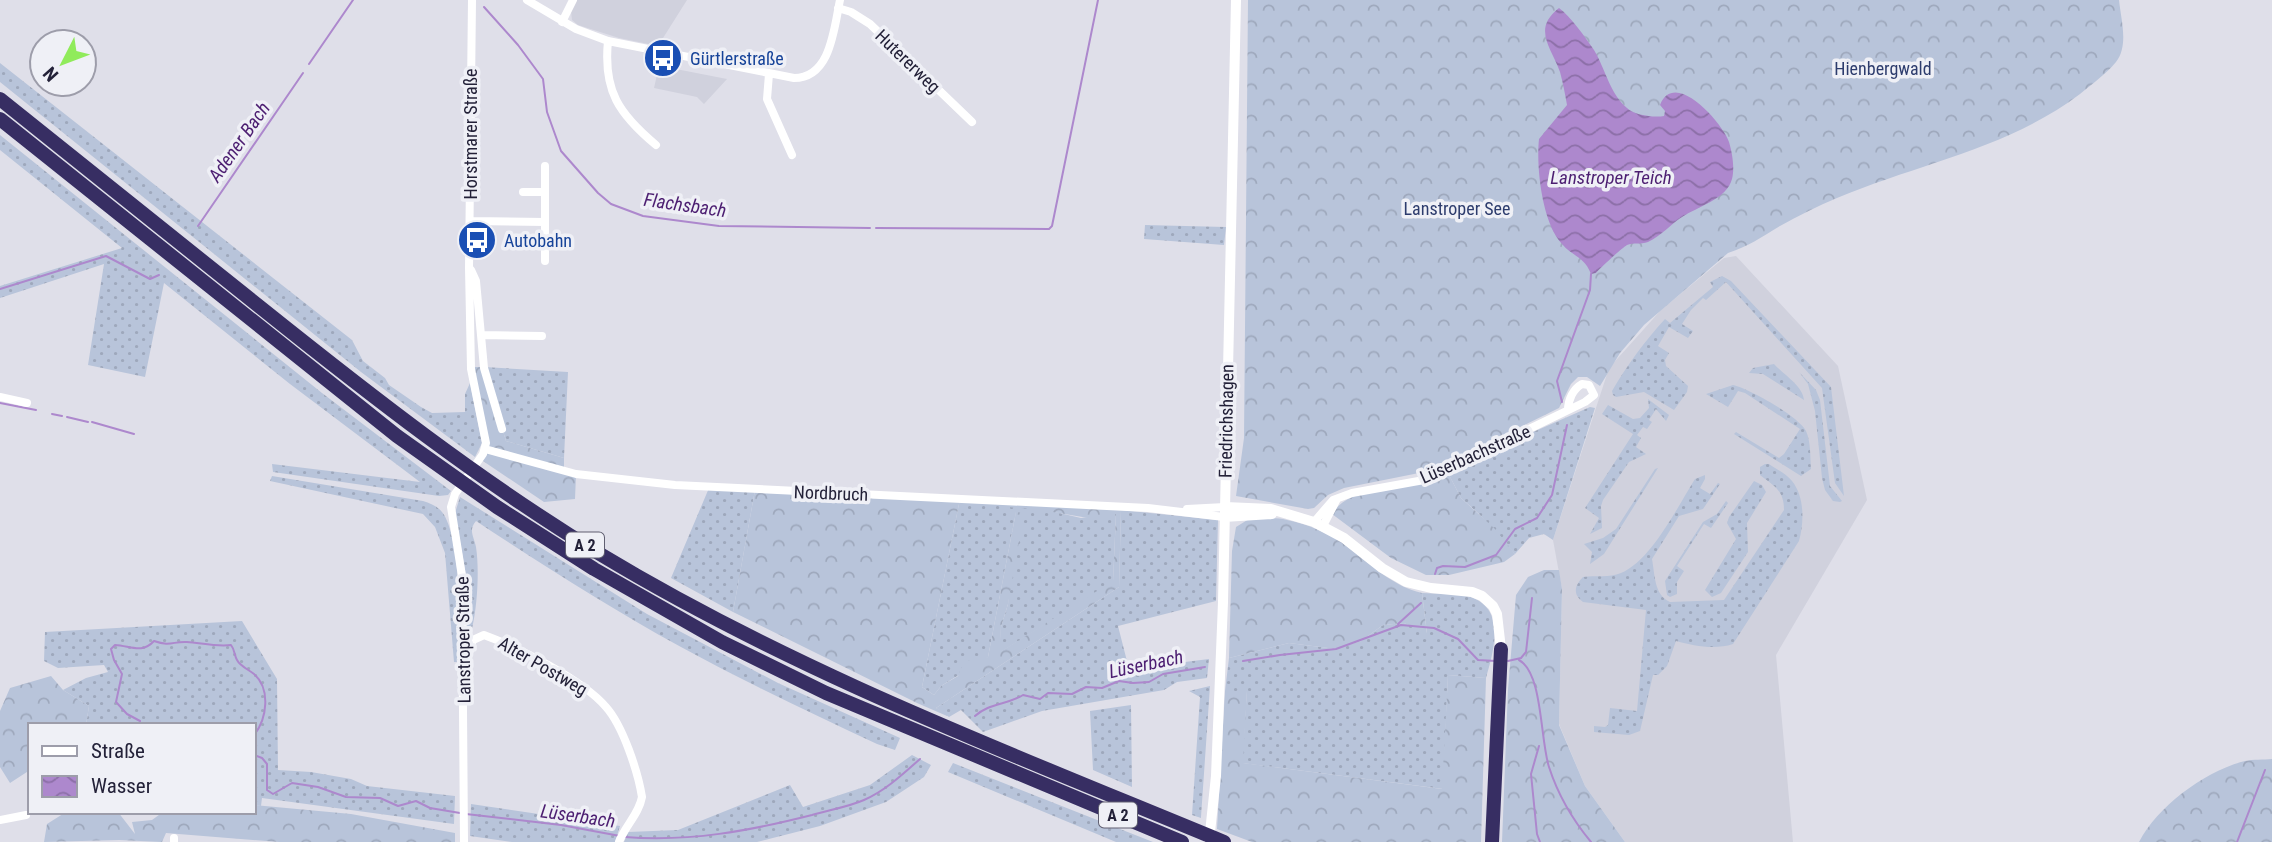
<svg xmlns="http://www.w3.org/2000/svg" width="2272" height="842" viewBox="0 0 2272 842" font-family="'Roboto Condensed',sans-serif">
  <style>
    .built { fill: #d0d1dd }
    .grass { fill: url(#grass-dots) }
    .forest { fill: url(#forest-crowns) }
    .water { fill: url(#water-waves) }
    .lines { fill: none; stroke-linecap: round; stroke-linejoin: round }
    .stream { stroke: #ad88cd; stroke-width: 2 }
    .minor { stroke: #fff; stroke-width: 8 }
    .secondary { stroke: #fff; stroke-width: 10 }
    .motorway { stroke: #372e63; stroke-width: 14 }
    .labels { text-anchor: middle; dominant-baseline: central; stroke-width: 7; stroke-linejoin: round; paint-order: stroke }
    .shield { fill: #eff0f6; stroke: #605f71; stroke-width: 2 }
    .shield-label { font-size: 16px; font-weight: bold; fill: #232138 }
    .transit-label { font-size: 18px; fill: #164399; stroke: #eff0f6; text-anchor: start }
    .street-label { font-size: 18px; fill: #232138; stroke: #eff0f6 }
    .park-label { font-size: 18px; fill: #2d3c6d; stroke: #eff0f6 }
    .water-label { font-size: 19px; font-style: italic; fill: #4c1e71; stroke: #eff0f6 }
  </style>
  <defs>
    <pattern id="grass-dots" width="8" height="8" patternUnits="userSpaceOnUse" patternTransform="scale(1.75)"><rect width="8" height="8" fill="#b8c4da"/><path d="M2 2h.1M6 6h.1" fill="none" stroke="#9ea8bc" stroke-width="1.8" stroke-linecap="round"/></pattern>
    <pattern id="forest-crowns" width="20" height="18" patternUnits="userSpaceOnUse" patternTransform="scale(1.75)"><rect width="20" height="18" fill="#b8c4da"/><path d="M2 6a3 3 0 1 1 6 0M12 15a3 3 0 1 1 6 0" fill="none" stroke="#9ea8bc"/></pattern>
    <pattern id="water-waves" width="16" height="10" patternUnits="userSpaceOnUse" patternTransform="scale(1.75)"><rect width="16" height="10" fill="#ad88cd"/><path d="M0 5q4-4 8 0t8 0" fill="none" stroke="#8c6fa7"/></pattern>
  </defs>
  <rect width="100%" height="100%" fill="#dfdfe9"/>
  <path class="built" d="M577,0H687L658,46L619,38L578,25L572,20L571,11Z
    M659,66L681,70L727,79L704,104L697,97L654,88Z
    M1736,256L1838,366L1867,500L1776,655L1793,842H1625L1585,786L1559,724L1562,589L1553,540L1609,368L1661,310L1724,258Z"/>
  <path class="grass" d="M0,63L352,340L363,361L385,378L389,385L421,407L432,413L465,412V394L470,383L482,443L475,457L361,372L0,82Z
    M0,135L322,393L451,491L448,495L439,496L273,472L272,464L420,482L290,384L164,283L145,377L88,365L104,264L0,298V286L122,248L0,150Z
    M1145,225L1226,227L1224,245L1144,239Z
    M1722,276L1731,281L1831,387L1844,496L1835,483L1822,388L1726,282L1706,300L1703,298L1691,310L1682,324L1693,331L1688,338L1669,327L1658,346L1669,353L1665,360L1666,366L1688,386L1687,392L1674,410L1644,392L1616,397L1613,395L1612,391C1628,364 1644,342 1665,319L1670,323L1713,287L1710,282Z
    M1774,364C1784,375 1803,386 1804,400L1763,374L1749,373L1753,368Z
    M484,367L568,372L564,458L506,441Z
    M1799,372L1816,390L1820,400L1830,486L1842,501L1840,502L1833,501L1825,490L1822,478L1815,411L1808,384Z
    M1733,385C1750,389 1798,416 1806,431C1811,442 1810,457 1811,469L1801,476L1734,434L1736,432L1779,458L1784,454L1800,429L1745,393L1738,391L1728,407L1706,394Z
    M1648,399L1669,415L1666,421L1656,409L1649,420L1652,422L1647,429L1643,427L1637,435L1641,438L1636,447L1646,454L1629,462L1603,500L1601,506L1602,528L1590,534L1599,518L1585,508L1633,434L1602,414L1608,405L1633,419L1640,418L1649,408Z
    M1590,407L1595,408L1553,540L1544,534L1529,538L1515,554L1479,514L1461,498L1448,473L1485,453Z
    M1765,464H1769C1776,469 1787,474 1792,481C1805,497 1804,523 1799,541L1733,644C1715,650 1694,646 1676,641L1667,666L1658,675H1653L1640,731L1629,735L1594,732V726L1605,727L1608,725L1610,708L1637,711L1646,610L1583,602C1572,594 1575,585 1583,577C1596,575 1609,578 1621,573C1651,561 1678,506 1695,479L1705,475V479L1700,488L1710,494L1718,483L1720,484L1703,509L1679,516L1652,559C1655,575 1654,595 1670,602L1724,600L1784,510C1784,490 1774,486 1760,475V467Z
    M1658,468L1604,554L1590,564L1592,552L1584,544L1603,538L1616,529L1655,469Z
    M272,476L423,501C430,503 437,506 442,512C462,538 459,628 460,662H454L445,553L435,527L423,514L270,481Z
    M1754,481L1762,485L1766,492L1747,523L1748,552L1721,593L1712,597L1705,590L1736,539L1727,523L1729,517Z
    M709,488L755,490L733,612L671,578Z
    M460,497L647,614L778,683L900,738L895,750L877,744C811,713 745,682 681,647C610,608 543,565 476,521C468,530 474,537 476,547C480,572 477,622 467,645L466,575L455,513Z
    M960,499L1008,501L1081,518L1116,513L1113,582L999,653L1001,627L1008,604L1016,512L988,657L941,686L934,695L922,687Z
    M1726,501L1728,503L1711,528L1704,524L1677,566L1684,571L1677,582V594L1670,597L1667,595L1665,581L1703,522L1717,514Z
    M1121,510L1218,520L1216,601L1118,626L1129,669L1209,659L1207,678L1177,682L1164,690L1042,711L983,732L961,710L949,717L936,708L1119,587Z
    M1422,593C1437,594 1453,593 1467,596C1507,606 1494,650 1486,678L1448,675L1443,789L1242,763L1247,691H1225L1229,658L1289,643L1336,649L1361,641L1383,625L1404,623L1427,633Z
    M242,621L277,679L278,770L311,772L351,779L367,786L455,796L454,824L262,798L261,806L254,805V725H86L89,706L63,690L86,678L108,672L104,665L58,668L44,661L45,632Z
    M1210,686L1201,817V818L1192,815L1200,697L1189,691Z
    M1131,705L1132,787L1093,770L1090,711Z
    M912,755L931,765L924,777L886,802L820,826L757,842H624L628,832L678,830L790,785L803,807L870,785Z
    M953,763L1153,842H1116L948,772Z
    M471,804L620,826L615,842H512L470,836Z"/>
  <path class="forest" d="M1248,0H2119C2121,20 2129,45 2116,62C2106,74 2092,84 2080,94C2007,149 1920,163 1837,198C1818,206 1798,216 1780,226C1762,237 1747,247 1728,253L1644,325L1620,353L1600,386L1587,377H1578L1571,384L1559,408L1434,470L1344,488L1328,495L1314,508L1308,509L1236,496L1244,438Z
    M471,367H484L506,441L564,458V471L576,475L575,499L544,502L480,459L485,449Z
    M1448,473L1461,498L1495,529L1515,554L1504,562L1449,575H1426L1391,558L1332,514C1348,487 1394,489 1422,483C1431,481 1439,477 1448,473Z
    M755,490L960,499L922,687L934,695L941,686L958,676L964,661L988,657L1016,512L1024,513L1008,604L1001,627L1000,652L1113,581L1116,514L1100,520L1041,510L1008,507V501L1121,510L1119,587L936,708L948,714L947,716L917,703L733,612Z
    M1249,519C1261,519 1275,517 1287,520C1307,524 1332,534 1348,547C1372,565 1392,586 1422,593L1427,634L1404,623L1383,625L1361,641L1336,649L1289,643L1229,658L1232,551L1236,527Z
    M1544,570H1559L1562,589L1559,725L1585,786L1625,842H1502L1508,689L1516,595L1528,577Z
    M1448,675L1486,678L1481,842H1252L1217,829L1225,691H1247L1243,763L1442,789Z
    M51,676L63,690L89,706L86,725H30V770L10,783L0,767V711L10,688Z
    M2272,759V842H2139C2158,806 2205,771 2245,761C2253,759 2263,760 2272,759Z
    M254,805L351,814L455,833V842H279L166,833L162,842L119,840L44,842L47,824L66,812H118L135,834L132,822L152,820L163,812H254Z"/>
  <path class="water" d="M1559,8C1571,17 1585,37 1594,50C1605,68 1610,94 1627,108C1634,115 1654,118 1664,116L1665,111L1660,105C1675,68 1723,124 1729,142C1732,152 1735,168 1732,179C1727,199 1697,207 1682,217C1671,224 1661,236 1648,242C1641,245 1633,242 1627,245C1622,248 1599,269 1596,273L1591,274C1584,256 1573,257 1562,244C1542,223 1536,167 1539,139L1567,105C1565,94 1563,83 1560,72C1551,47 1532,29 1559,8Z"/>
  <g class="lines">
    <path class="stream" d="M484,7L518,45L543,79L547,112L561,151L598,193L611,204L643,216L719,226L870,228
      M309,64L353,0
      M198,226L303,73
      M876,228L1049,229L1052,226L1098,0
      M0,289L106,256L150,279L159,275
      M1562,402L1557,381L1590,290L1591,274
      M0,403L36,410
      M52,414L62,416
      M67,417L88,422
      M92,422L134,434
      M1435,574L1437,568L1443,566L1465,567L1496,555L1515,529L1537,518L1552,495L1567,425
      M1398,624L1421,603
      M1519,660C1543,673 1540,740 1549,767C1558,795 1572,819 1591,842
      M1243,661L1280,655L1336,649L1401,625L1434,628L1458,639L1478,660L1496,661
      M1508,661L1521,658L1526,652L1532,598
      M975,716C989,703 1007,705 1023,695L1040,699L1048,693L1072,694L1086,687L1102,688L1119,681L1133,683L1149,682L1163,674L1205,667
      M139,725L140,721L127,714L116,702L122,674L114,660L111,649L115,645C131,646 142,654 154,641C171,647 173,641 187,642C201,643 217,647 231,645C235,650 234,655 237,660C240,666 249,670 254,674C271,689 267,719 254,735
      M1539,746L1531,774L1537,834L1540,842
      M254,755L262,758L267,764V790L273,794L292,783L318,787L346,797L380,798L398,806L416,801L430,808L460,813
      M466,814L561,825L620,836
      M625,837C690,842 749,831 812,815C829,810 848,807 864,800C885,791 903,774 920,759
      M2237,842L2265,770"/>
    <path class="minor" d="M527,0L576,29L608,41L794,78C831,78 834,28 840,0
      M838,8L851,12L870,24L972,122
      M562,22L573,0
      M608,41C603,91 619,114 656,145
      M769,74L767,99L792,155
      M523,192H545
      M470,221L545,222
      M545,261V166
      M471,270L476,281L484,368L502,429
      M481,335L542,336
      M0,397L27,403
      M485,449L576,474L675,485L1148,508L1224,517
      M1187,509L1225,507
      M1314,522L1333,500L1352,493L1424,480L1585,402L1594,395L1589,385L1582,384C1573,389 1568,400 1568,410
      M1323,526L1337,499
      M464,655L469,653L473,640L484,635C519,648 582,679 606,707C623,726 638,772 642,797C639,814 625,826 619,842
      M0,820L26,815
      M174,842V838
      M464,842L462,576L451,507L455,494L483,454L486,443L471,369L469,268L472,0"/>
    <path class="secondary" d="M1225,507L1271,509L1314,522L1344,538L1382,568L1406,582L1431,588L1472,592L1482,596L1493,606L1497,614L1501,649
      M1224,517L1272,514
      M1209,842L1216,776L1223,602L1236,0"/>
    <path class="motorway" d="M0,99C87,168 173,238 260,307C370,395 480,481 600,554C797,673 1012,754 1224,842
      M0,119L397,436L497,507L594,569L722,642L826,693L1182,842
      M1492,842L1501,649"/>
  </g>
  <defs>
    <symbol id="bus-disc" viewBox="-11 -11 22 22"><circle r="9.5" fill="#1a4fb4" stroke="#eff0f6"/><path d="M-5-6H5V4H4V6H2V4H-2V6H-4V4H-5ZM-3.5-4V0h7V-4ZM-3.5 1.2v1.5H-2V1.2ZM2 1.2v1.5H3.5V1.2Z" fill="#fff"/></symbol>
  </defs>
  <g fill-rule="evenodd">
    <use href="#bus-disc" x="641" y="36" width="44" height="44"/>
    <use href="#bus-disc" x="455" y="218" width="44" height="44"/>
  </g>
  <g class="labels">
    <g class="shield">
      <rect x="566" y="532.5" width="38" height="25" rx="5"/>
      <rect x="1099" y="802.5" width="38" height="25" rx="5"/>
    </g>
    <g class="shield-label">
      <text x="585" y="545">A 2</text>
      <text x="1118" y="815">A 2</text>
    </g>
    <g class="transit-label">
      <text x="690" y="58">Gürtlerstraße</text>
      <text x="504" y="240">Autobahn</text>
    </g>
    <g class="street-label">
      <text transform="translate(908 61) rotate(44)">Hutererweg</text>
      <text transform="translate(470 134) rotate(-90)">Horstmarer Straße</text>
      <text transform="translate(1226 421) rotate(-89)">Friedrichshagen</text>
      <text transform="translate(1475 454) rotate(-24)">Lüserbachstraße</text>
      <text transform="translate(831 493) rotate(2)">Nordbruch</text>
      <text transform="translate(463 640) rotate(-91)">Lanstroper Straße</text>
      <text transform="translate(543 666) rotate(30)">Alter Postweg</text>
    </g>
    <g class="park-label">
      <text x="1883" y="68">Hienbergwald</text>
      <text x="1457" y="208">Lanstroper See</text>
    </g>
    <g class="water-label">
      <text transform="translate(239 142) rotate(-55)">Adener Bach</text>
      <text x="1611" y="177">Lanstroper Teich</text>
      <text transform="translate(685 205) rotate(8)">Flachsbach</text>
      <text transform="translate(1146 664) rotate(-12)">Lüserbach</text>
      <text transform="translate(578 816) rotate(8)">Lüserbach</text>
    </g>
  </g>
  <rect x="28" y="723" width="228" height="91" fill="#eff0f6" stroke="#9d9daa" stroke-width="2"/>
  <rect x="42" y="746" width="35" height="10" fill="#ffffff" stroke="#9d9daa" stroke-width="2"/>
  <text x="91" y="758" font-size="21" fill="#232138">Straße</text>
  <rect x="42" y="776" width="35" height="21" fill="url(#water-waves)" stroke="#9d9daa" stroke-width="2"/>
  <text x="91" y="793" font-size="21" fill="#232138">Wasser</text>
  <g transform="translate(63 63) rotate(228)"><circle r="33" fill="#eff0f6" stroke="#9d9daa" stroke-width="2"/>
  <path d="M0-5L12 26L0 18L-12 26Z" fill="#90eb5b"/>
  <text y="-10" font-size="19" font-weight="bold" text-anchor="middle" fill="#232138">N</text>
  </g>
</svg>
